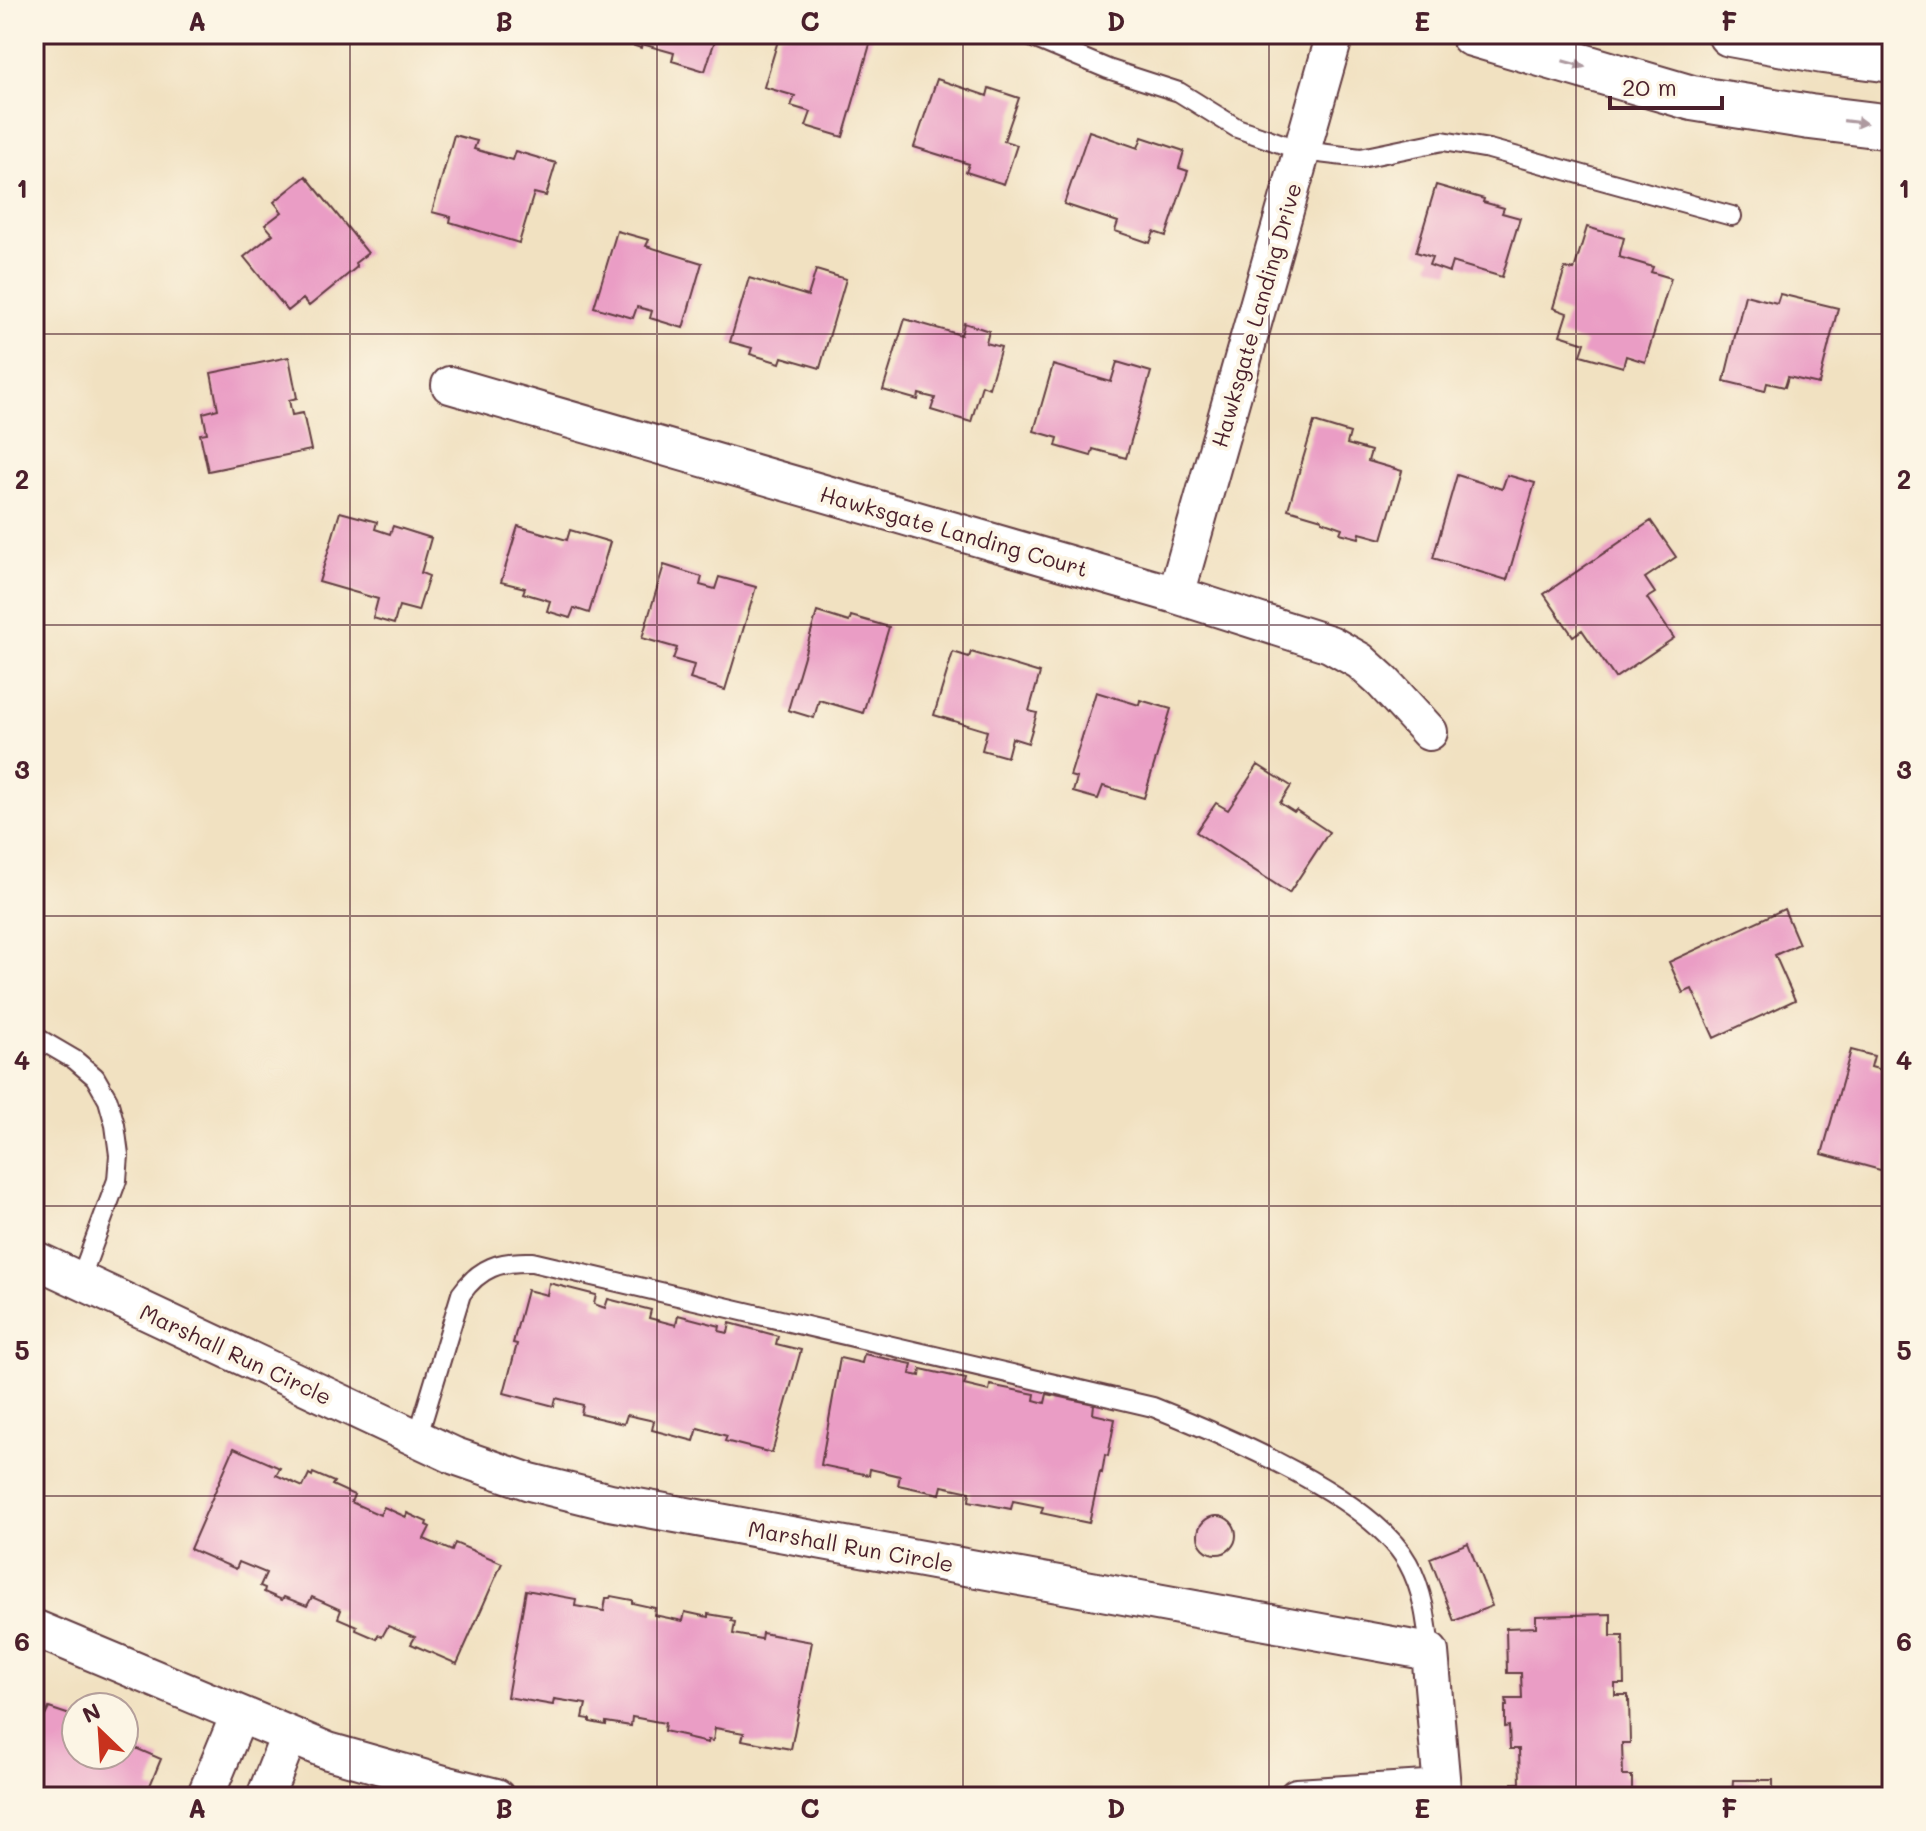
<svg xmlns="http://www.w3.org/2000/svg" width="1926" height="1831" viewBox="0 0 1926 1831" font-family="Mali,sans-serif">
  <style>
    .building { fill: #ea9dc5 }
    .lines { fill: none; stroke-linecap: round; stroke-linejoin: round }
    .lane-casing { stroke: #633c42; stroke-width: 22 }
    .street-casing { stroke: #633c42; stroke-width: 40 }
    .secondary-casing { stroke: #633c42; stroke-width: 48 }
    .lane { stroke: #fff; stroke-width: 18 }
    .street { stroke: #fff; stroke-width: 36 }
    .secondary { stroke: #fff; stroke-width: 44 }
    .oneway { fill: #ae9aa0 }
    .grid { fill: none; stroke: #4a1f2b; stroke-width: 2; stroke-opacity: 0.55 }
    .labels { text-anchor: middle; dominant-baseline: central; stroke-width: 8; stroke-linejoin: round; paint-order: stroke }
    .street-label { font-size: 22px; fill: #4a1f2b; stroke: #fcf5e5 }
    .neatline { fill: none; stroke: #4a1f2b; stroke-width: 3 }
    .grid-label { font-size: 26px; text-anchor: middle; font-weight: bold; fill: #4a1f2b }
  </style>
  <rect width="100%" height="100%" fill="#fcf5e5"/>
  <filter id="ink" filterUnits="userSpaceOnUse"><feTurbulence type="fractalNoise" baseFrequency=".0125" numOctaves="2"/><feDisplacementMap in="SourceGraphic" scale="16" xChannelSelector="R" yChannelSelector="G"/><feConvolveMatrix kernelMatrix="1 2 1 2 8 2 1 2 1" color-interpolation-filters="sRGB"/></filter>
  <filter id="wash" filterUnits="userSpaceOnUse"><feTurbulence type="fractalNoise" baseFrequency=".006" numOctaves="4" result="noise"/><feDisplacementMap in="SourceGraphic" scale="32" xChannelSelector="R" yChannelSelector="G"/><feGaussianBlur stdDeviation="1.8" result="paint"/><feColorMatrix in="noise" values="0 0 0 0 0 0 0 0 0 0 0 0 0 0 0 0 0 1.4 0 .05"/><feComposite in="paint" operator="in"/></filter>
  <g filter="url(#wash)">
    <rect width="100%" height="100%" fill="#f1e1c1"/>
    <g id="blocks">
      <path class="building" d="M618,34H717L705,71L672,61L674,53L642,44L641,48L616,40Z
        M780,34H873L843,137L806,126L811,112L791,106L795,96L764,87Z
        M937,79L987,96L989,88L1019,98L1004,141L1017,145L1004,184L966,172L969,164L914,147Z
        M1089,131L1138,148L1142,137L1184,151L1179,168L1188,171L1166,236L1154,232L1150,243L1115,231L1118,222L1064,204Z
        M454,135L477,141L474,149L512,160L515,151L556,163L546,196L534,193L519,243L450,222L451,217L432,212Z
        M306,176L368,253L355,263L357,267L309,306L303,299L288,311L244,257L273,234L265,225L282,212L274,202Z
        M1436,185L1484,199L1483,202L1504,208L1502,213L1520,218L1502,277L1452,262L1449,272L1429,265L1432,257L1416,252Z
        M1587,227L1624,238L1619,257L1653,267L1651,272L1671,278L1645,362L1626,356L1623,367L1581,355L1585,343L1560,335L1567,313L1553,308L1565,268L1574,270Z
        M617,231L649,240L646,246L702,263L683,328L650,318L652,311L637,307L633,318L594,307Z
        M816,270L846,279L820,368L782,357L780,363L750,354L752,348L730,342L749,278L808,296Z
        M1780,294L1838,308L1819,384L1788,377L1785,387L1767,383L1765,391L1724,381L1745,295L1777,303Z
        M905,319L961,335L964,323L989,331L986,343L1001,347L989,388L982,385L971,422L931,410L935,398L919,394L918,400L883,390Z
        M289,357L297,398L289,400L292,415L303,413L311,450L208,471L200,434L207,433L203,413L218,409L211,373Z
        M1117,362L1151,372L1126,458L1093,449L1091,456L1056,446L1058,438L1034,431L1053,365L1111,382Z
        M1314,422L1350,433L1347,444L1371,451L1368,461L1402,471L1382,539L1360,533L1359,538L1340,533L1342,528L1322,521V519L1288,509Z
        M1457,475L1502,489L1507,475L1535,483L1507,580L1433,558Z
        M340,512L377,522L375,529L390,534L393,526L431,538L421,573L429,576L418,611L399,606L394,624L373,618L378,599L319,582Z
        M1651,521L1676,557L1645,578L1655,593L1647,598L1674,638L1615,678L1582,630L1573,636L1544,594Z
        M518,526L567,540L570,530L610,542L589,613L574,608L570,618L547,611L550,601L523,593L525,588L501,582Z
        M664,565L702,577L700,585L715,589L719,577L756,587L725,690L690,679L694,665L673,659L677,648L642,638Z
        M817,612L849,622L851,616L889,627L863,713L819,700L814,718L788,710Z
        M953,652L969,657L971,652L1040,673L1029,711L1037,713L1028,743L1012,738L1007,757L982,750L987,731L934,715Z
        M1096,692L1139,705L1140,700L1171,709L1144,798L1103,786L1098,799L1073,792L1077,778L1070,776Z
        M1258,765L1291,786L1280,803L1294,812L1296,810L1329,832L1289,893L1196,832L1216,803L1228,810Z
        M1784,909L1799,944L1775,955L1795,1000L1714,1038L1692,989L1683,993L1669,962Z
        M1851,1050L1874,1056L1871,1067L1892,1073V1144L1884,1171L1822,1154Z
        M549,1283L596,1295L594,1304L605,1308L608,1299L651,1310L649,1318L676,1325L678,1315L720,1326L719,1331L728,1333L730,1323L778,1336L776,1344L801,1350L772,1453L725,1441L727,1436L698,1428L694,1441L652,1430L654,1421L627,1415L624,1424L581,1414L583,1405L556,1398L554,1406L504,1393L517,1344L513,1343L527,1290L547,1295Z
        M864,1354L912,1364L910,1374L920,1376L921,1369L966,1379L964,1385L989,1391L990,1385L1035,1394L1034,1400L1045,1403L1047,1394L1094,1404L1093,1414L1115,1419L1108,1456L1105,1455L1102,1473L1100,1472L1089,1523L1041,1513L1043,1507L1013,1501L1011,1509L969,1501L970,1492L942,1486L940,1494L898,1485L900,1476L870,1469L869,1475L821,1465L840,1358L862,1363Z
        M234,1448L280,1468L276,1475L303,1487L309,1474L312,1476L313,1473L334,1482L332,1485L354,1495L351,1502L380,1515L384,1507L406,1517L407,1513L427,1522L426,1525L430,1527L424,1539L452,1551L455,1543L502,1563L457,1664L411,1644L415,1637L388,1626L382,1637L378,1635L377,1639L356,1630L357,1626L338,1618L341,1610L312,1597L307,1606L284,1597L282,1600L264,1592L265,1588L260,1586L266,1573L239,1562L236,1569L190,1549Z
        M1198 1535a19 19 0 1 1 38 0a19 19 0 1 1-38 0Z
        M1468,1543L1492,1606L1454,1621L1430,1558Z
        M526,1590L576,1599L575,1606L604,1611L606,1598H610L611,1596L632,1600V1603L655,1608L654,1615L683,1621L685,1612L708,1617V1614L732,1618L731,1621L735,1622L733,1634L761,1639L762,1633L812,1642L791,1749L742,1740L744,1733L715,1728L713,1741L708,1740V1743L686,1738L687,1736L664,1731L665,1723L632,1717L631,1726L606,1722V1725L590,1722V1719L583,1718L586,1704L554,1699L553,1705L507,1697Z
        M1611,1614V1636H1623L1624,1684H1615V1695H1628V1700L1629,1699L1630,1743H1622L1623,1776H1632V1797H1512V1783H1520L1519,1749H1510L1509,1726L1505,1727V1706H1507L1506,1699H1522L1521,1673H1507L1506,1628L1536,1627V1616Z
        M49,1708L76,1717V1755H124V1743L161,1759L149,1788L157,1791L155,1797H34V1712L45,1716Z
        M1733,1780H1773V1797H1732Z"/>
    </g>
  </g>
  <g filter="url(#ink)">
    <use href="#blocks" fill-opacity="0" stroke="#633c42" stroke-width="2"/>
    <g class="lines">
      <defs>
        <path id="lane" d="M1024,34L1108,69L1179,92L1237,128L1302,151L1361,158L1443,141L1489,149L1732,216
          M34,1036L75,1060L95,1077L108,1100L115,1125L119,1155L117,1180L80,1280
          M417,1439L461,1294C480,1267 500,1261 532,1262L1153,1407C1223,1435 1371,1496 1408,1563C1423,1590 1427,1621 1430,1652"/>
        <path id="street" d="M450,385L1176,595L1330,644L1360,661L1383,682L1429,732
          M1176,595L1335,34
          M34,1259L455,1456L530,1482L610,1502L1430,1652L1442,1788L1297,1797
          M34,1628L328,1751L444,1784L496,1797
          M205,1797L239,1715
          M265,1797L289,1736"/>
        <path id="secondary" d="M1472,34L1692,98L1810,117L1892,127
          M1730,34L1823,51L1892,60"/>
      </defs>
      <use href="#lane" class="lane-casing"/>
      <use href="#street" class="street-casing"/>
      <use href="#secondary" class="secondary-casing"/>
      <use href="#lane" class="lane"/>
      <use href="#street" class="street"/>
      <use href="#secondary" class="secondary"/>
    </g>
    <defs><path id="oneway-solid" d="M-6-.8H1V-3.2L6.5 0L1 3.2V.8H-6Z" transform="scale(2)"/></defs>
    <g class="oneway">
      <use href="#oneway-solid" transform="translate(1574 64) rotate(16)"/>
      <use href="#oneway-solid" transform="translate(1855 122) rotate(7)"/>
    </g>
  </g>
  <path class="grid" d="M350,34V1797M657,34V1797M963,34V1797M1269,34V1797M1576,34V1797M34,334H1892M34,625H1892M34,916H1892M34,1206H1892M34,1496H1892"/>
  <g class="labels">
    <g class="street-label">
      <text transform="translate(1256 315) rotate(-74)">Hawksgate Landing Drive</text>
      <text transform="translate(954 531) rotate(16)">Hawksgate Landing Court</text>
      <text transform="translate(236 1354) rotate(25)">Marshall Run Circle</text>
      <text transform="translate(851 1546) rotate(10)">Marshall Run Circle</text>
    </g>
  </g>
  <rect width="1926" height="1831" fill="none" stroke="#fcf5e5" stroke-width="88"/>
  <g transform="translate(100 1731) rotate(335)"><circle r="38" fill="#fcf5e5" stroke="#b59f9b" stroke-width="2"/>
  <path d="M0-6L14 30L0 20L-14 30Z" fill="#c8321e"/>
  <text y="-12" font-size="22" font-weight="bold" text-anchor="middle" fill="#4a1f2b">N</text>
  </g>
  <path d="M1610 96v12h112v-12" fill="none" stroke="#4a1f2b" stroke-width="4"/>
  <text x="1622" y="96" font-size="24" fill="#4a1f2b" stroke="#fcf5e5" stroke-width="6" paint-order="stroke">20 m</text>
  <rect x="44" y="44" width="1838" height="1743" class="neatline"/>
  <g class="grid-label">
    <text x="197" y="31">A</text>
    <text x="504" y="31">B</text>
    <text x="810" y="31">C</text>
    <text x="1116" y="31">D</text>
    <text x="1422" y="31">E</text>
    <text x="1729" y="31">F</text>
    <text x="22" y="198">1</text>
    <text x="1904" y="198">1</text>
    <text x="22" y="489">2</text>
    <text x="1904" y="489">2</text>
    <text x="22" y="779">3</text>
    <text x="1904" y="779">3</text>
    <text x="22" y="1070">4</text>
    <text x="1904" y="1070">4</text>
    <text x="22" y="1360">5</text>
    <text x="1904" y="1360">5</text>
    <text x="22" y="1651">6</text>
    <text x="1904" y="1651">6</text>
    <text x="197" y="1818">A</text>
    <text x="504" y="1818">B</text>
    <text x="810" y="1818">C</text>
    <text x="1116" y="1818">D</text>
    <text x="1422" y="1818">E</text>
    <text x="1729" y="1818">F</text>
  </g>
</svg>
